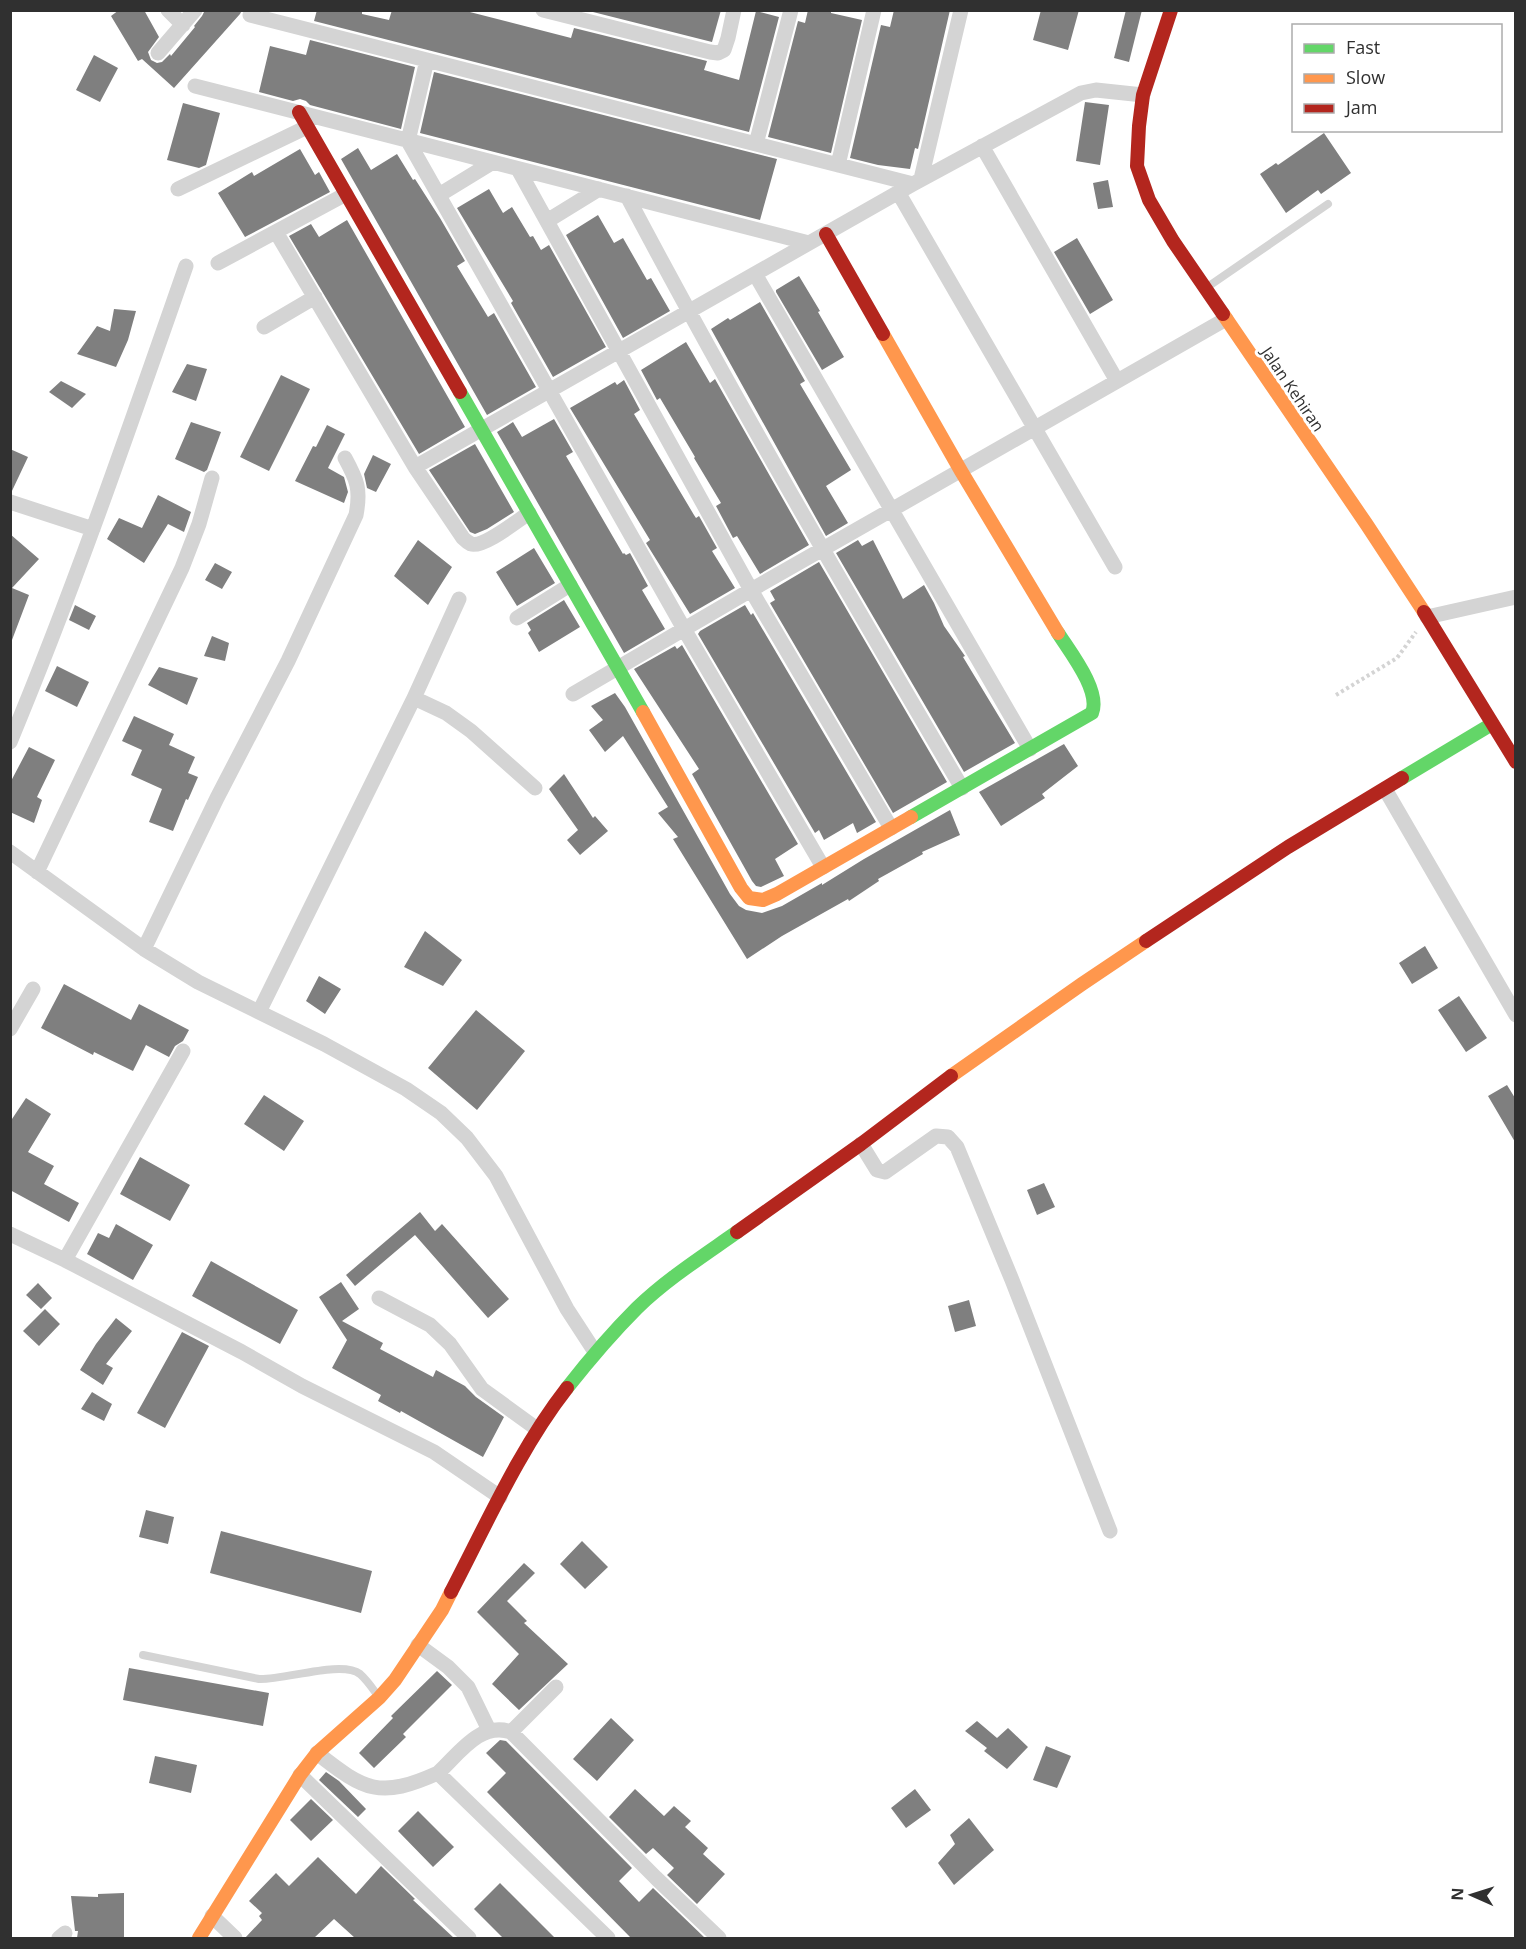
<svg xmlns="http://www.w3.org/2000/svg" width="1526" height="1949" viewBox="0 0 1526 1949" font-family="'Open Sans',sans-serif">
  <style>
    .building { fill: #7f7f7f }
    .lines { fill: none; stroke-linecap: round; stroke-linejoin: round }
    .path { stroke: #d4d4d4; stroke-width: 4; stroke-dasharray: 3 3; stroke-linecap: butt }
    .lane { stroke: #d4d4d4; stroke-width: 8 }
    .street { stroke: #d4d4d4; stroke-width: 15 }
    .fast { stroke: #63d668; stroke-width: 14 }
    .slow { stroke: #ff974d; stroke-width: 14 }
    .jam { stroke: #b3261e; stroke-width: 14 }
    .labels { text-anchor: middle; dominant-baseline: central; stroke-width: 6; stroke-linejoin: round; paint-order: stroke }
    .street-label { font-size: 16px; fill: #303030; stroke: #fff }
  </style>
  <rect width="100%" height="100%" fill="#fff"/>
  <path class="building" d="M119,10H144L159,37L148,52L151,60L157,63L162,62L170,54L171,56L195,27L194,26L202,16L205,10H242L240,14L174,88L142,59L138,61L111,16Z
    M317,10H362V14L389,20L392,10H462L571,38L574,28L707,61L704,70L739,80L756,11L779,17L749,132L314,21Z
    M585,10H721L712,42Z
    M808,10H831V13L862,20L831,153L768,137L798,21L805,23Z
    M894,10H950L918,149L915,148L910,169L878,165L850,158L881,25L890,27Z
    M1041,10H1079L1068,50L1033,40Z
    M1126,10H1142L1129,62L1114,58Z
    M310,40L415,67L401,129L310,105L306,101L300,99L293,101L259,92L270,46L306,55Z
    M94,55L118,68L100,102L76,90Z
    M434,72L777,159L760,220L420,133Z
    M1085,102L1109,105L1100,165L1076,161Z
    M183,103L220,113L206,165L199,168L167,160Z
    M1324,133L1351,173L1321,194L1318,190L1286,213L1260,174L1276,163L1278,165Z
    M358,148L371,170L397,154L413,180L415,179L440,218L465,261L457,266L488,317L494,313L536,387L487,415L341,159Z
    M300,149L315,175L319,172L330,192L245,237L218,193L252,172L254,176Z
    M1108,180L1113,207L1098,209L1093,183Z
    M489,189L503,213L512,207L530,237L533,236L541,250L549,245L606,347L553,377L511,303L513,301L457,208Z
    M598,215L614,243L623,238L647,280L651,278L670,311L623,338L566,235Z
    M347,220L465,427L419,454L289,236L311,224L319,237Z
    M1077,238L1113,300L1090,314L1054,252Z
    M799,276L820,311L818,312L844,357L822,370L776,292V290Z
    M760,302L805,381L800,384L851,470L826,486L848,523L826,536L711,329L728,318L730,320Z
    M114,309L136,311L128,340L116,367L77,354L97,326L110,331Z
    M686,342L710,383L715,379L809,545L760,574L737,536L733,538L716,506L721,503L694,458L695,457L660,398L657,400L641,370Z
    M187,364L207,369L196,401L172,392Z
    M281,375L310,389L269,471L240,457Z
    M624,380L640,410L634,414L694,515L696,518L699,516L717,548L712,551L735,588L690,614L646,543L650,540L570,408L615,382L617,385Z
    M61,381L86,394L72,408L49,392Z
    M554,419L573,452L566,456L623,554L624,553L626,555L630,553L648,586L642,590L665,629L624,653L497,432L513,422L522,437Z
    M191,422L221,432L207,470L204,472L175,459Z
    M327,425L345,434L328,468L344,477L348,492L344,503L295,481L313,446L316,447Z
    M475,444L514,512L487,529L475,534L470,532L429,470Z
    M10,449L28,457L11,493H10Z
    M373,455L391,464L376,492L367,488L364,474Z
    M158,495L191,512L184,532L168,524L144,563L107,539L119,518L142,528Z
    M10,534L39,559L12,588L29,595L12,640Z
    M418,540L452,567L428,605L394,576Z
    M858,540L862,546L873,540L903,599L924,585L934,603L944,626L965,656L963,657L1015,743L964,772L836,553Z
    M534,548L555,583L517,606L496,572Z
    M819,562L947,782L893,813L770,603L775,600L770,591Z
    M215,563L232,572L222,589L205,580Z
    M564,600L580,627L539,652L528,633L531,630L527,623Z
    M75,605L96,616L89,630L69,620Z
    M745,605L751,615L753,613L876,822L857,833L853,823L824,840L819,830L815,833L698,634L700,631Z
    M212,636L229,643L225,661L204,656Z
    M682,645L798,844L775,859L784,876L761,887L756,886L752,881L692,774L699,769L634,669L675,646L677,649Z
    M57,666L89,682L77,707L45,691Z
    M159,667L198,678L187,705L148,685Z
    M615,693L625,707L730,894L739,906L746,910L762,913L782,906L822,883V885L864,859L950,810L960,835L922,852L923,854L878,879L879,881L849,901L848,899L782,936L747,959L673,839L678,837L658,813L668,807L623,736L605,752L589,730L603,720L591,706Z
    M134,716L174,734L169,745L195,757L188,773L198,777L188,800L186,799L173,831L149,822L162,789L131,775L142,750L122,741Z
    M1064,744L1078,766L1042,794L1045,798L1001,826L979,792Z
    M29,747L55,760L37,797L42,800L34,823L10,812V783Z
    M564,774L593,818L595,816L608,831L580,855L567,840L578,830L549,789Z
    M425,931L462,960L443,986L404,967Z
    M1425,946L1438,968L1412,984L1399,963Z
    M319,976L341,989L325,1014L306,1001Z
    M64,984L131,1020L139,1004L189,1030L183,1041L175,1046L169,1057L146,1045L133,1071L94,1052L93,1055L41,1028Z
    M1459,996L1487,1038L1466,1052L1438,1010Z
    M476,1010L525,1051L477,1110L428,1068Z
    M1507,1085L1515,1098V1142L1488,1096Z
    M264,1095L304,1121L284,1151L244,1124Z
    M26,1098L51,1114L28,1152L54,1166L44,1184L79,1203L69,1222L10,1190V1122Z
    M140,1157L190,1185L170,1221L120,1194Z
    M1044,1183L1055,1207L1037,1215L1027,1190Z
    M420,1212L435,1231L442,1224L509,1299L488,1318L415,1235L355,1286L346,1275Z
    M116,1224L153,1245L133,1280L87,1254L98,1233L109,1238Z
    M211,1261L298,1310L280,1344L192,1296Z
    M341,1282L359,1309L342,1321L383,1343L380,1349L433,1377L436,1370L465,1386L476,1397L504,1417L483,1457L401,1411L400,1413L378,1401L381,1395L332,1368L347,1340L319,1297Z
    M38,1283L52,1298L41,1309L26,1295Z
    M969,1300L976,1326L955,1332L948,1306Z
    M45,1309L60,1324L39,1346L23,1331Z
    M116,1318L132,1331L106,1364L113,1368L103,1385L80,1370L96,1344Z
    M182,1332L209,1346L165,1428L137,1413Z
    M92,1392L112,1404L104,1421L81,1409Z
    M146,1510L174,1517L168,1544L139,1537Z
    M221,1531L372,1571L361,1613L210,1573Z
    M582,1541L608,1567L585,1589L560,1564Z
    M524,1563L535,1573L507,1601L527,1621L524,1623L568,1664L519,1710L492,1684L519,1654L477,1612Z
    M129,1668L269,1693L263,1726L123,1700Z
    M437,1671L452,1685L403,1734L406,1737L374,1768L359,1753L393,1718L391,1716Z
    M611,1718L634,1740L597,1781L573,1759Z
    M977,1721L997,1738L1008,1728L1028,1747L1007,1769L984,1751L987,1748L965,1731Z
    M500,1740L506,1741L632,1868L619,1881L639,1902L653,1888L705,1938H631L487,1792L506,1773L486,1753Z
    M1046,1746L1071,1756L1057,1788L1033,1780Z
    M155,1756L197,1765L191,1793L149,1783Z
    M326,1772L339,1781L366,1809L358,1817L319,1780Z
    M635,1789L664,1816L674,1806L691,1821L685,1827L708,1848L703,1854L725,1874L697,1904L667,1875L674,1868L653,1848L646,1854L609,1817Z
    M915,1789L931,1810L906,1828L891,1808Z
    M311,1799L333,1820L311,1841L290,1820Z
    M418,1811L454,1847L433,1867L398,1831Z
    M969,1818L994,1850L954,1885L938,1863L955,1844L950,1835Z
    M318,1857L356,1894L381,1866L415,1899L413,1900L454,1938H355L334,1919L314,1938H245L262,1920L259,1916L262,1913L249,1901L276,1873L289,1886Z
    M500,1883L555,1938H503L474,1909Z
    M124,1893V1938H77L78,1931H75L71,1896L98,1897V1894Z"/>
  <g class="lines">
    <path class="path" d="M1336,695L1397,658L1416,632"/>
    <path class="lane" d="M1206,288L1328,204
      M143,1655L259,1679C285,1680 342,1660 360,1674C367,1680 373,1689 378,1696"/>
    <path class="street" d="M168,10L183,25
      M543,10L710,52L718,53L724,50L728,38L734,10
      M250,15L913,184
      M158,53L195,10
      M427,60L408,141L684,629L823,867
      M195,86L809,243
      M756,144L791,10
      M982,146L1117,381
      M838,165L874,10
      M518,169L751,590L891,828
      M921,179L961,10
      M178,189L307,127
      M898,192L1115,567
      M439,195L493,162
      M627,196C733,397 847,592 962,788
      M547,221L599,189
      M276,232L415,467L913,184L1081,93L1096,90L1143,95
      M218,263L346,194
      M755,274L1030,749
      M264,327L315,297
      M415,467L463,538C464,539 469,543 471,544C483,548 517,521 529,513
      M10,502L93,529
      M1427,617L1516,597
      M517,618L570,585
      M573,694L751,590L1226,319
      M414,698L446,713L471,731L535,788
      M10,742C75,586 130,426 186,266
      M1385,789L1516,1015
      M10,852L144,949L198,982L324,1044L406,1089L441,1113L467,1138L496,1176L567,1309L595,1352
      M37,872L182,568L199,524L212,478
      M144,949L217,798L288,661L356,515C361,489 357,480 345,458
      M259,1012L414,698L459,599
      M10,1029L33,989
      M861,1144L877,1170L885,1172L936,1136L948,1137L957,1147L1012,1280L1110,1531
      M10,1234L65,1260L242,1352L302,1386L434,1452L500,1497
      M65,1260L183,1051
      M379,1298L430,1325L450,1344L482,1389L537,1429
      M418,1645L448,1667L468,1687L489,1730
      M511,1732L556,1687
      M317,1753C365,1791 380,1799 438,1773L608,1938
      M438,1773C458,1755 480,1721 511,1732L656,1878L719,1938
      M300,1775L469,1938
      M212,1916L235,1938
      M59,1938L65,1933"/>
    <path class="fast" d="M460,392L643,712
      M1402,778L1492,724
      M911,817L1092,713C1101,691 1070,652 1058,633
      M567,1388C589,1360 612,1333 637,1308C667,1279 703,1256 737,1232"/>
    <path class="slow" d="M1223,314L1367,525L1424,612
      M883,334L961,471L1058,633
      M643,712L741,888L749,898L763,900L777,894L911,817
      M951,1076L1082,984L1146,941
      M199,1938L300,1775L317,1753L379,1698L395,1680L442,1610L451,1592"/>
    <path class="jam" d="M1171,10L1143,95L1139,126L1137,166L1149,200L1173,241L1223,314
      M299,112L460,392
      M826,234L883,334
      M1424,612L1516,762
      M1146,941L1288,847L1402,778
      M737,1232L861,1144L951,1076
      M451,1592C486,1525 520,1448 567,1388"/>
  </g>
  <g class="labels">
    <g class="street-label">
      <text transform="translate(1293 389) rotate(56)">Jalan Kehiran</text>
    </g>
  </g>
  <rect width="1526" height="1949" fill="none" stroke="#303030" stroke-width="24"/>
  <rect x="1292" y="24" width="210" height="108" fill="#ffffff" stroke="#acacac" stroke-width="1.5"/>
  <rect x="1304" y="44" width="30" height="9" fill="#63d668" stroke="#acacac" stroke-width="1.5"/>
  <text x="1346" y="54" font-size="18" fill="#303030">Fast</text>
  <rect x="1304" y="74" width="30" height="9" fill="#ff974d" stroke="#acacac" stroke-width="1.5"/>
  <text x="1346" y="84" font-size="18" fill="#303030">Slow</text>
  <rect x="1304" y="104" width="30" height="9" fill="#b3261e" stroke="#acacac" stroke-width="1.5"/>
  <text x="1346" y="114" font-size="18" fill="#303030">Jam</text>
  <g transform="translate(1472 1895) rotate(273)" stroke="#ffffff" stroke-width="4.5" paint-order="stroke">
  <path d="M0-4.5L10 22L0 15L-10 22Z" fill="#303030"/>
  <text y="-9" font-size="16" font-weight="bold" text-anchor="middle" fill="#303030">N</text>
  </g>
</svg>
